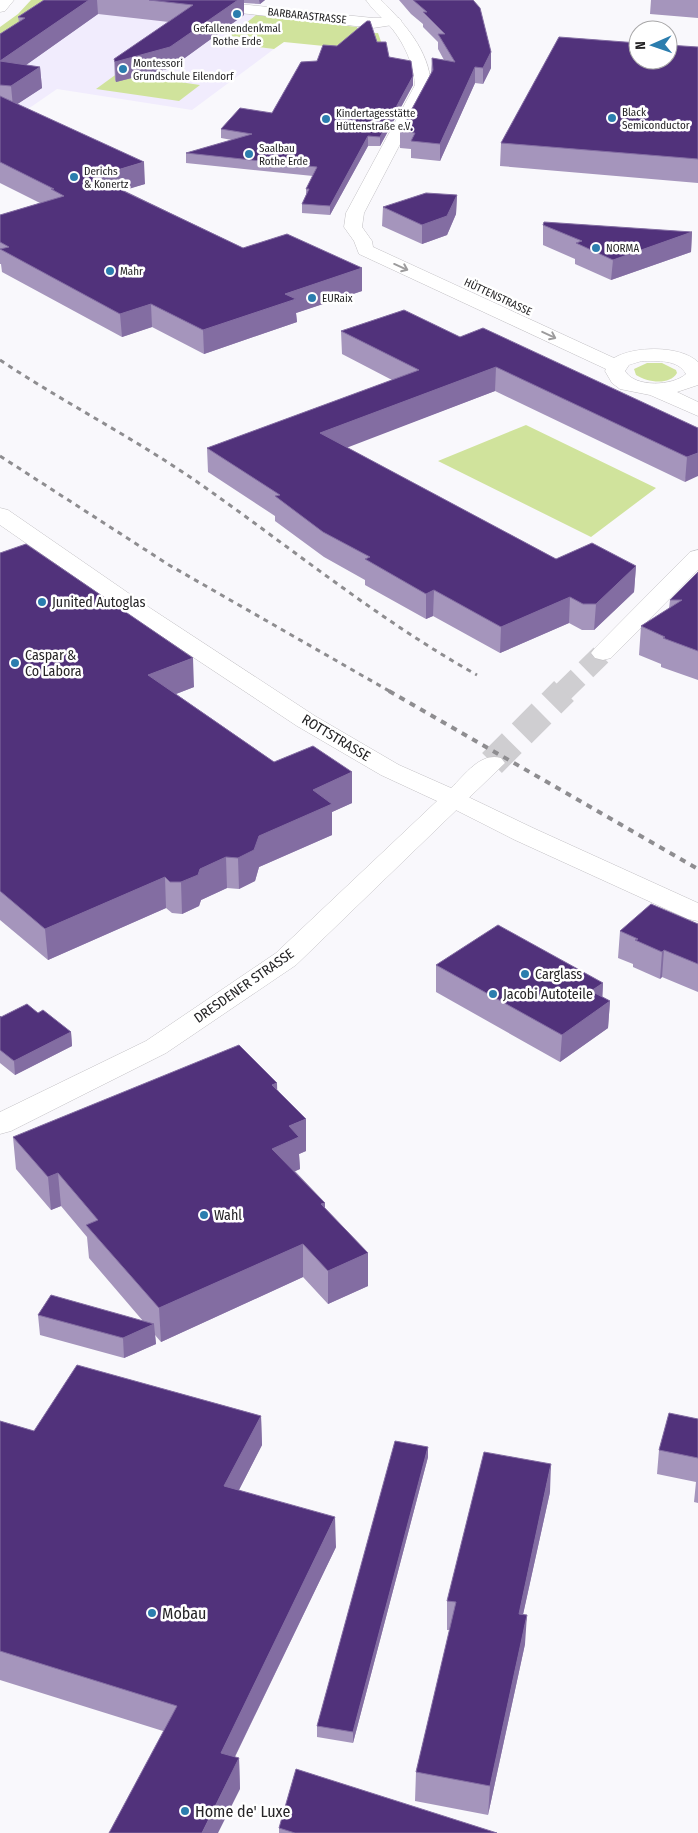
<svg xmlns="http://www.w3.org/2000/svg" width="698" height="1833" viewBox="0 0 698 1833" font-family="'Fira Sans Condensed',sans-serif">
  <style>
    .education { fill: #f1ecfd }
    .green { fill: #d0e39c }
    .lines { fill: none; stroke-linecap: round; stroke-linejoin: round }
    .tertiary-tunnel-far1 { stroke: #cfced1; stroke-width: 21; stroke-dasharray: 21 11; stroke-linecap: butt }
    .tertiary-tunnel { stroke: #cfced1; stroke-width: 28; stroke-dasharray: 28 14; stroke-linecap: butt }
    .minor-casing { stroke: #c2c0c4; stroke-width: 1 }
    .tertiary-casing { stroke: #c2c0c4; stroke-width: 1 }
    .primary-casing { stroke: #c2c0c4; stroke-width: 1 }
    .minor { fill: #fff; fill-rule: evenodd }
    .tertiary { fill: #fff; fill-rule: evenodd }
    .primary { fill: #fff; fill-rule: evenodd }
    .rail-far1 { stroke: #8e8d90; stroke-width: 3; stroke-dasharray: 5 5; stroke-linecap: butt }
    .rail { stroke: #8e8d90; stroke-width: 4; stroke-dasharray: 6 6; stroke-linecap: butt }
    .wall { fill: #a595bc }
    .shaded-wall { fill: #836da2 }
    .building { fill: #51327b; stroke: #836da2 }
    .oneway { stroke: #9d9c9d }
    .poi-dot { fill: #2b7dae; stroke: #fff; stroke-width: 2 }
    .labels { text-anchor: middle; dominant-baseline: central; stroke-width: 5; stroke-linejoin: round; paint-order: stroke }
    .far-street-label { font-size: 11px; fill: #252426; stroke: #fff }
    .far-poi-label { font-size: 11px; fill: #252426; stroke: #fff; text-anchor: start }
    .poi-label { font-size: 14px; fill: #252426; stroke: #fff; text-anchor: start }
    .street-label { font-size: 14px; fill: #252426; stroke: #fff }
    .near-poi-label { font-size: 16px; fill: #252426; stroke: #fff; text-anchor: start }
  </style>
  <rect width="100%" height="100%" fill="#f9f8fc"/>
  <path class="education" d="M116,0L256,15L231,35L250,38L243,45L274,49L192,110L57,89L28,109L0,104V44Z"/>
  <path class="green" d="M31,0H45L26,19L0,35V27L18,14Z
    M256,15L357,27L360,34L378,33L384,50H364L284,42L274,49L242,45L249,38L230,36Z
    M118,73L200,85L179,101L96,89Z
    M647,363H662L676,370L677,373C669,386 647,382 636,375L634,369Z
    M526,425L656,488L591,537L438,461Z"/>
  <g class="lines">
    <path class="tertiary-tunnel-far1" d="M563,692L603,653"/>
    <path class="tertiary-tunnel" d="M492,763L564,691"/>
    <defs>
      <path id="minor" d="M153,0H201L373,18H399L402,21L399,24L373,28L160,4L155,3Z
        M453,791L462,794L533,828L698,903V921L688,919L515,840L444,804L440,799L444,794Z"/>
      <path id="tertiary" d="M366,0H381C404,23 429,50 431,85L364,213L362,227L372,241L373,247L614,358C634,346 680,345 698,362V385L677,392L698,402V416L650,395L620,389L612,383L605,371L606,369L359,254L354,241L344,227L346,213L415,85C414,63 402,39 388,24C380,16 372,9 366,0ZM642,361C657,361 678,359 686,374C673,386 635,388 625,371L629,365Z
        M0,508L8,510L150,608L315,716L399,765L451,788C465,775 480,752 501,758L505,763L296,965L166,1053L11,1131L0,1134V1112L146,1041L276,953L437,801L381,775L297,726L134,618L0,525Z
        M698,550V570L611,658L603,660L595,658L591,653L595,648L690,552Z"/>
      <path id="primary" d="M0,0H14L5,11L0,12Z"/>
    </defs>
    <use href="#minor" class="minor-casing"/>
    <use href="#tertiary" class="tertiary-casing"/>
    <use href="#primary" class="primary-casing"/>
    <use href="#minor" class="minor"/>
    <use href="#tertiary" class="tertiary"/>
    <use href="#primary" class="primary"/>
    <path class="rail-far1" d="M0,360C66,404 138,440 203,486C294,550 379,620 477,675
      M0,456L169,565L391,692"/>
    <path class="rail" d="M389,691L698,869"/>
  </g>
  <path class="wall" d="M44,0H265L260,4L244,3V15L171,68L116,82L115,80L114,59L169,22L98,14L26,65L40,67L42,88L17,104L145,184L123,190L243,248L362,268V291L296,313L297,322L204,354L152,327L122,337L2,272L1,264H0V215L40,203L0,183V34L19,22L18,17Z
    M399,0H473L491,52V68L483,84L475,83L440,161L411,158V149L400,148V131L431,73L432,58L444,60L438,49V42L423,27V24L411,14Z
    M651,0H698V18L650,14Z
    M377,42L389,57L413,76V85L380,146H368L330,215L302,213V204L306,195V189L313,176L186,163V153L232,140L221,138V129L272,113L317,61L337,46Z
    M698,47V183L500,166L501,143Z
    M457,195L456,214L447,235L422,244L382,226L383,207Z
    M543,225L692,232L691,252L611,280L575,264V259L543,245Z
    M341,331L460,337L698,428L685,482L495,391L346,447L556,559L636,566L634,592L594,630H582L569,623L500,653L433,616L426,619L365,585V580L324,557L275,521V516L208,472L207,448L392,380L342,354Z
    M0,553L194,687L176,694L274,762L352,772V803L332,812V835L259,867L255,881L239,889L227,888L201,900L199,906L182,914L172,913L166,908L48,960L0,920Z
    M698,572V680L661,667V664L639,655L641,626L669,609L670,600Z
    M698,924V992L662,977L660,979L633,967V964L618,958L620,931Z
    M436,965L603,983L602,997L610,1001L608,1028L560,1062L436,992Z
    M38,1013L71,1032L72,1046L15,1075L0,1063V1016L1,1017Z
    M278,1090L306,1151L299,1154L300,1169L295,1171L325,1203V1209L368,1253V1286L328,1304L303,1277L161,1342L155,1335L156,1344L124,1358L40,1335L38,1315L143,1321L89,1258L87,1237L61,1206L51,1210L16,1169L13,1137Z
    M261,1416L262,1445L239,1490L336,1547L235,1757L239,1758L240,1789L163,1731L0,1680V1421L34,1431Z
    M698,1419V1503L694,1502L696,1482L657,1474L659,1450Z
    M428,1447V1457L353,1743L317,1737V1726Z
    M550,1492L523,1614L525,1644L488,1815L415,1801L416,1772L450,1630H447V1601Z
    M279,1828L497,1833H279Z"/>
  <path class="shaded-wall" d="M89,0H97L98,14L2,82L0,61Z
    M238,0H244V15L171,68L116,82L115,62Z
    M259,0H265L260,4Z
    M491,52V68L483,84V68Z
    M40,67L42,88L13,107L11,86Z
    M475,67V83L440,161V144Z
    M413,76V85L380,146V137Z
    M368,136V146L330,215V206Z
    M144,162L145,184L96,199L94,177Z
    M457,195L456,214L447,235L422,244V225Z
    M692,232L691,252L611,280L613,260Z
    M362,268V291L296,313L297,322L204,354L203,330L285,294Z
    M151,304L152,327L122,337L120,314Z
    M496,367L495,391L320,458V433Z
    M698,453V476L685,482L687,457Z
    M636,566L634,592L594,630L596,604Z
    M434,590L433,616L426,619V594Z
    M570,597L569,623L500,653L501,627Z
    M193,658L194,687L150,704L148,675Z
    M352,772V803L332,812V835L259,867L255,881L239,889L238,858L259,836L313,790Z
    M226,857L227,888L201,900L199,906L182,914L181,882L200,869Z
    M165,877L166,908L48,960L45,929Z
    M664,950L662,977L660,979L662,952Z
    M603,983L602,1007L610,1001L608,1028L560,1062L562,1035L591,991Z
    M71,1032L72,1046L15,1075L14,1061Z
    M277,1083L278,1115L272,1085Z
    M306,1119V1151L299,1154L300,1169L273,1181L272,1149L289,1126Z
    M58,1173L61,1206L51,1210L48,1177Z
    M325,1203V1235L321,1204Z
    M303,1244V1277L161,1342L159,1308Z
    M368,1253V1286L328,1304V1271Z
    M154,1324L156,1344L124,1358L123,1338Z
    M261,1416L262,1445L226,1515L224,1486Z
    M428,1447V1457L353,1743V1732Z
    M551,1464L550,1492L517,1642L519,1614Z
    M335,1517L336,1547L222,1783L221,1753Z
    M527,1615L525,1644L488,1815L490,1786Z
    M239,1758L240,1789L218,1833H202Z"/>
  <path class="building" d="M44,0H89L0,61L40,67L11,86L0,85V34L25,18L18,17Z
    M149,0H238L170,47L115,62L114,59L193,5Z
    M413,0H473L480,8L491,52L483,68L475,67L440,144L411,141L415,133L400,131L433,70L432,58L455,62L438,34H445L423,12H427Z
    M367,21H370L377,42H386L389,57L411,61L413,76L380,137L368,136L330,206L302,204L309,189H306L317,167L186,153L252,134L221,129L240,108L272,113L301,62L317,61L323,45L337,46Z
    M559,37L638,43V60H668V45L698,47V159L501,143Z
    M0,96L144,162L94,177L243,248L287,234L362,268L285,294L296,299L203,330L151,304L120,314L0,249L9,247L0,242V215L64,196L51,189H54L0,162Z
    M426,193L457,195L447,216L422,225L383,207Z
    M544,222L692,232L613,260L576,243L582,241L543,225Z
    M404,310L460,337L483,328L698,428V453L687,457L496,367L320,433L556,559L592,543L636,566L596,604H583L570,597L501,627L434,590L426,594L365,559L370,557L323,532L275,496L280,495L207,448L419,370L341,331Z
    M26,544L193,658L148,675L274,762L313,746L352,772L313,790L332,804L259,836L254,850L238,858L226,857L200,869L198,875L181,882H170L165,877L45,929L0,891V553Z
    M698,572V651L663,638L665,637L641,626L682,600H670Z
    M651,904L698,924V964L664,950L662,952L635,940L638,939L620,931Z
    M498,925L603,983L591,991L610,1001L562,1035L436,965Z
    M27,1004L38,1013L43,1010L71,1032L14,1061L0,1050V1016L1,1017Z
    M239,1045L277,1083L272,1085L306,1119L289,1126L299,1137L272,1149L325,1203L321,1204L368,1253L328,1271L303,1244L159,1308L86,1225L98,1220L58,1173L48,1177L13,1137Z
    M51,1295L154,1324L123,1338L38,1315Z
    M77,1365L261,1416L224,1486L335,1517L221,1753L239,1758L202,1833H109L177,1706L0,1651V1421L34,1431Z
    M669,1413L698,1419V1458L659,1450Z
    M395,1441L428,1447L353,1732L317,1726Z
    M484,1452L551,1464L519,1614L527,1615L490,1786L416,1772L456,1602L447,1601Z
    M296,1769L497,1833H295L279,1828Z"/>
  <defs><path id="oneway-shaft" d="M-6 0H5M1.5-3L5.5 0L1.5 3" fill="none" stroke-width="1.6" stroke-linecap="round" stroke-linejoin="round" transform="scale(1.25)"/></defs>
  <g class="oneway">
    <use href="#oneway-shaft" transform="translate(401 267) rotate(24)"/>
    <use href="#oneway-shaft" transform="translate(549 335) rotate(25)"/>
  </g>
  <g class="poi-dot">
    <circle cx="237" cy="14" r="5"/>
    <circle cx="123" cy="69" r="5"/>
    <circle cx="612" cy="118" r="5"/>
    <circle cx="326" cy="119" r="5"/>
    <circle cx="249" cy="154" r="5"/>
    <circle cx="74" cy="177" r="5"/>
    <circle cx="596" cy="248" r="5"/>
    <circle cx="110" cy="271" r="5"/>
    <circle cx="312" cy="298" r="5"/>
    <circle cx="42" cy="602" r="5"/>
    <circle cx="15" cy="663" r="5"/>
    <circle cx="525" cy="974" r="5"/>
    <circle cx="493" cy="994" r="5"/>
    <circle cx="204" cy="1215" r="5"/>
    <circle cx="152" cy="1613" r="5"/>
    <circle cx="185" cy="1811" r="5"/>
  </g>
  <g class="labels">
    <g class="far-street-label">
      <text transform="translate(307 16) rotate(6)">BARBARASTRASSE</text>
      <text transform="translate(498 297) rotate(25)">HÜTTENSTRASSE</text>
    </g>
    <g class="far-poi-label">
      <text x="237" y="28" text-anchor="middle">Gefallenendenkmal<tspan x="237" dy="13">Rothe Erde</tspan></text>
      <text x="133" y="63">Montessori<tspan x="133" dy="13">Grundschule Eilendorf</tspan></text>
      <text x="622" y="112">Black<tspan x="622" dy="13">Semiconductor</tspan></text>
      <text x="336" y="113">Kindertagesstätte<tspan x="336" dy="13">Hüttenstraße e.V.</tspan></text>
      <text x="259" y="148">Saalbau<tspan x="259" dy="13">Rothe Erde</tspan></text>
      <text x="84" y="171">Derichs<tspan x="84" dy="13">&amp; Konertz</tspan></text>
      <text x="606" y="248">NORMA</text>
      <text x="120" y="271">Mahr</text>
      <text x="322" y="298">EURaix</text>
    </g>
    <g class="poi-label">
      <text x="52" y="602">Junited Autoglas</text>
      <text x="25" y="655">Caspar &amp;<tspan x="25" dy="16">Co Labora</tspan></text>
      <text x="535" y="974">Carglass</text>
      <text x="503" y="994">Jacobi Autoteile</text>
      <text x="214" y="1215">Wahl</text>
    </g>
    <g class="street-label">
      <text transform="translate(336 738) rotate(31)">ROTTSTRASSE</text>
      <text transform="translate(244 986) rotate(-35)">DRESDENER STRASSE</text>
    </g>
    <g class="near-poi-label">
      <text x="162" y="1613">Mobau</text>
      <text x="195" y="1811">Home de' Luxe</text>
    </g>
  </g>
  <g transform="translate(653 45) rotate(268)"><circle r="24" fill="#ffffff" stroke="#a8a7a8"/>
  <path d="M0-4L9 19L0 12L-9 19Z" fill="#2b7dae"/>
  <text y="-8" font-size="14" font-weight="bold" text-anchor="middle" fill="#252426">N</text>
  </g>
</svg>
